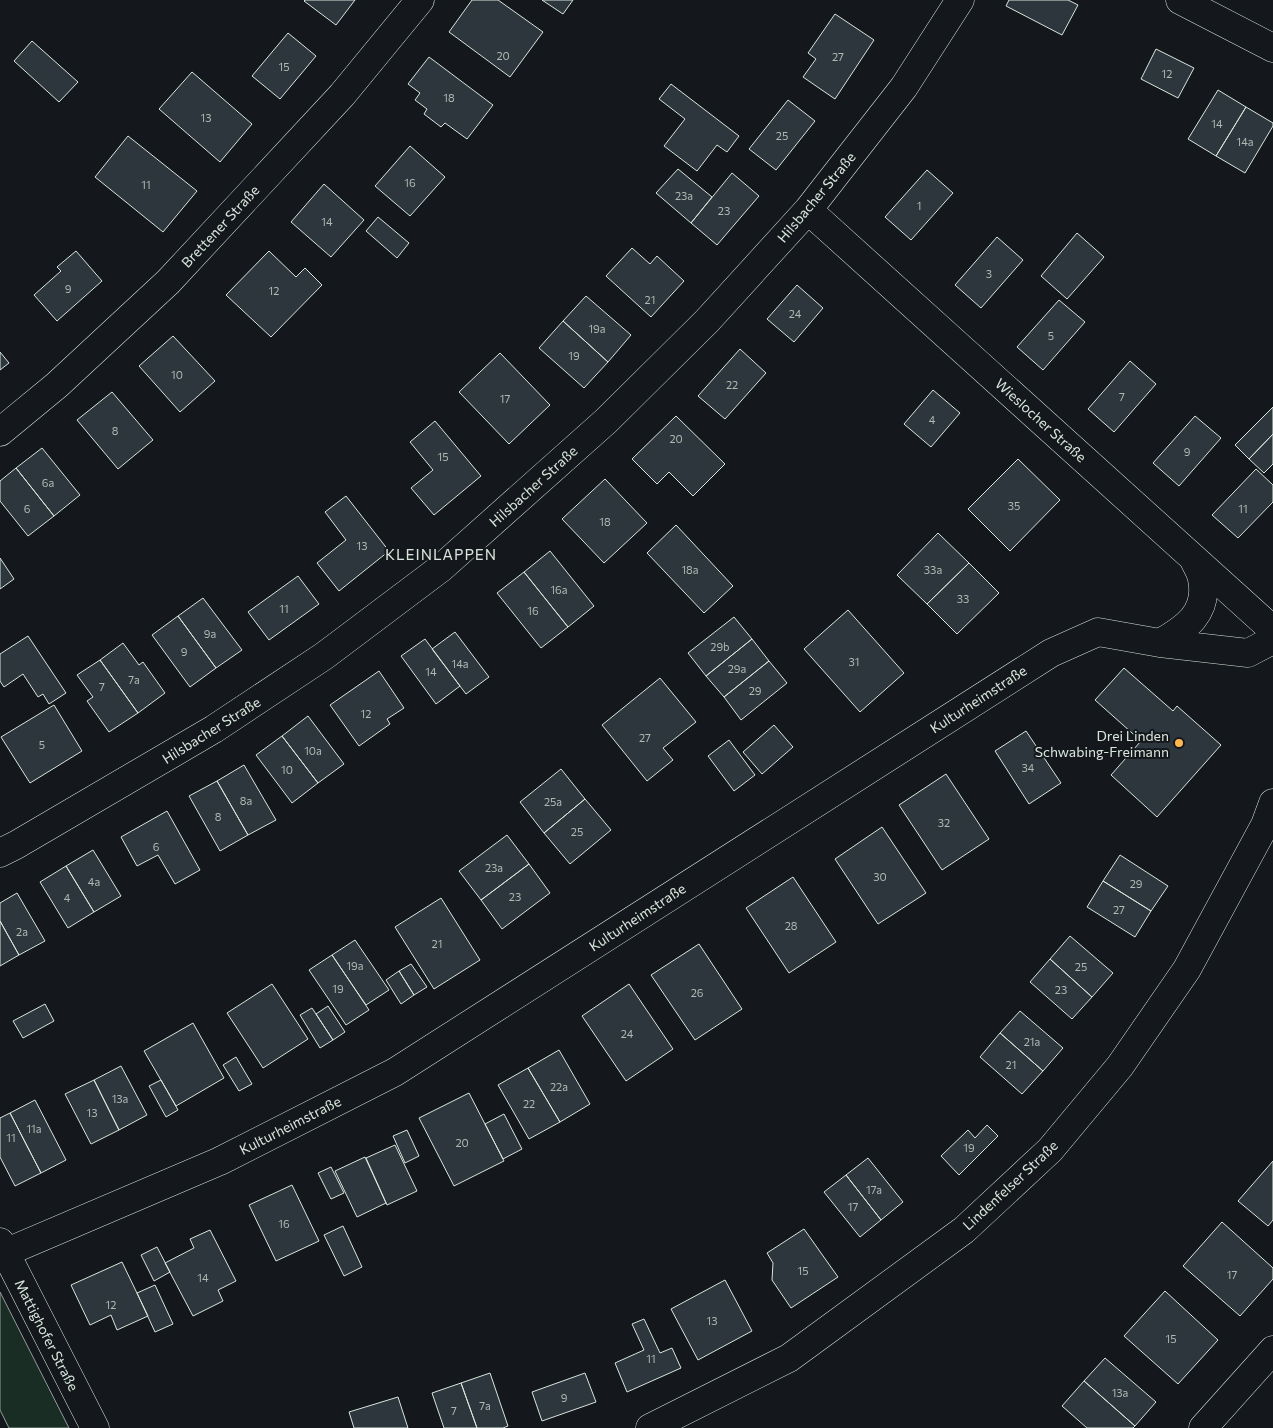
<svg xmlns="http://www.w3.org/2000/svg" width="1273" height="1428" viewBox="0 0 1273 1428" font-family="Commissioner,sans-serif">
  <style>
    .green { fill: #1a2d24; stroke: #939e99 }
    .building { fill: #2c363c; stroke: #d8e6dc }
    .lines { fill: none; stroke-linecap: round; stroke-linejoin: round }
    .street-casing { stroke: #d8e6dc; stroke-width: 29 }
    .street { stroke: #14181c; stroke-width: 28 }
    .poi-dot { fill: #ffb74d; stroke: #14181c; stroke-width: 2 }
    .labels { text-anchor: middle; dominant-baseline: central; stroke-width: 4; stroke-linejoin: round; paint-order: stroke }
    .number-label { font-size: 11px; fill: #adbab4 }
    .street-label { font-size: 14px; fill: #d8e6dc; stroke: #14181c }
    .poi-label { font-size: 14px; fill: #d8e6dc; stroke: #14181c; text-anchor: end }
    .neighbourhood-label { font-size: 15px; letter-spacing: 1px; fill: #d8e6dc; stroke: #14181c }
  </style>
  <rect width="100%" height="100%" fill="#14181c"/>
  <path class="green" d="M0,1292L69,1428H9L0,1410Z"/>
  <path class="building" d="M305,0H355L336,25L304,1Z
    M472,0H498L543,32L510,77L449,32Z
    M542,0H573L563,14Z
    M1009,0H1068L1078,5L1062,35L1006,6Z
    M835,14L874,40L835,99L803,77L816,59L808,53Z
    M288,33L316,56L280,99L252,76Z
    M32,41L78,82L59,102L14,61Z
    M1156,49L1194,68L1178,98L1141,79Z
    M429,57L493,105L467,139L445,123L441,127L424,114L427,109L415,100L420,93L408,84Z
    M192,72L252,124L220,162L159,109Z
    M671,84L739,136L727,152L717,145L697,171L664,146L685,119L659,99Z
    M1218,90L1246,107L1216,156L1188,139Z
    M788,100L815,121L776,170L749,149Z
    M1246,107L1273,123V126L1245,173L1216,156Z
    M128,136L197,191L163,232L95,177Z
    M410,146L445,177L410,216L375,186Z
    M678,169L712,197L691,223L656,193Z
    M927,170L953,193L911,240L885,217Z
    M732,173L759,196L717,245L691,223Z
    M324,184L364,220L331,257L291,222Z
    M378,217L409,243L397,258L366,231Z
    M1077,233L1104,257L1067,299L1041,276Z
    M997,237L1023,260L981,308L955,285Z
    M632,248L650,264L657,256L684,281L651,317L606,276Z
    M76,251L102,281L57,321L34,295L61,271L57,267Z
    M269,251L296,277L305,268L322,285L271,337L226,295Z
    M797,285L823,308L794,342L767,319Z
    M586,296L631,335L608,362L563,321Z
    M1059,300L1085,322L1043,370L1017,347Z
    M563,321L608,362L584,388L539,348Z
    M173,336L215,381L180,412L139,366Z
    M740,349L766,373L725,419L698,396Z
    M0,352L9,363L0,370Z
    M500,353L550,405L509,444L459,392Z
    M1130,361L1156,384L1114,432L1088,409Z
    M933,390L960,413L931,447L904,424Z
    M112,392L153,440L118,469L77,420Z
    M1273,407V434L1249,459L1235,445Z
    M676,416L725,464L693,496L669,472L657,484L632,459Z
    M1195,416L1221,438L1179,486L1153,463Z
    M435,421L481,476L434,515L411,488L433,470L410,442Z
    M1273,434V464L1264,473L1249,459Z
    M42,448L80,495L54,516L16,468Z
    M1018,459L1060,500L1010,551L968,509Z
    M16,468L54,516L28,536L0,501V481Z
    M1256,469L1273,485V502L1238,538L1212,515Z
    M605,479L647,523L604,563L562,519Z
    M346,496L389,551L339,591L317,563L346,540L325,512Z
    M676,525L733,586L704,613L647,553Z
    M938,533L969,563L927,604L897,575Z
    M550,551L594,606L568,627L524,572Z
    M0,558L14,579L0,589Z
    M969,563L999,593L957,634L927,604Z
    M524,572L568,627L541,648L497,593Z
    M298,576L319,604L269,640L248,612Z
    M203,598L242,650L216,668L178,616Z
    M848,610L904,673L860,712L804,649Z
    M178,616L216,668L190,687L152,635Z
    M734,617L752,639L706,676L688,653Z
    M455,632L489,677L466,694L432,649Z
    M28,636L66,693L49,704L43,694L38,697L23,674L4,687L0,681V654Z
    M425,639L460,686L436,704L401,656Z
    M752,639L769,661L724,697L706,676Z
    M123,643L139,665L143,662L165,693L138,713L100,660Z
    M100,660L138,713L109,732L87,701L93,697L77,675Z
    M769,661L787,683L741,720L724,697Z
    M1124,668L1173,711L1177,706L1221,745L1157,817L1111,775L1141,741L1095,700Z
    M379,671L404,708L387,719L390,724L359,746L330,705Z
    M660,678L696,722L663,748L673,760L647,781L602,725Z
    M54,705L82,751L30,783L1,737Z
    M308,716L344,764L318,783L282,736Z
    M774,725L793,747L762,774L743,752Z
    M1026,731L1061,783L1029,804L995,751Z
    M282,736L318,783L292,803L256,755Z
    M729,740L755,775L734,791L708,756Z
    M244,765L276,820L248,835L217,781Z
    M561,769L585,799L544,833L520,802Z
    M946,774L989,839L942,870L899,805Z
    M217,781L248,835L220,851L189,796Z
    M585,799L611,830L570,864L544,833Z
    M167,811L200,870L175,884L158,855L137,866L121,837Z
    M882,827L926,893L878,924L835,859Z
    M507,835L529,864L481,900L459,871Z
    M93,850L121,896L94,912L66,866Z
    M1120,855L1168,886L1151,911L1103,881Z
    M529,864L550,893L502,929L481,900Z
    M66,866L94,912L68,928L40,882Z
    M793,877L836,942L789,973L746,908Z
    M1103,881L1151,911L1135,937L1087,907Z
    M17,893L45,941L19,955L0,921V903Z
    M441,898L480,960L434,989L395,927Z
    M0,921L19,955L0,966Z
    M1070,936L1113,973L1092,997L1050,959Z
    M355,940L389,990L366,1005L332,955Z
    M699,944L742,1009L695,1040L651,975Z
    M332,955L369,1010L346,1025L309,970Z
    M1050,959L1092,997L1072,1019L1030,982Z
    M411,964L427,987L414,995L399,971Z
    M399,971L414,995L401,1004L386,980Z
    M272,984L308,1039L263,1068L227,1013Z
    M629,984L673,1049L626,1081L582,1016Z
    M45,1004L54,1021L23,1038L13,1021Z
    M328,1006L345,1032L333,1040L316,1014Z
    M312,1008L333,1040L320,1048L300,1015Z
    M1020,1011L1063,1048L1043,1071L1000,1033Z
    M193,1023L224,1078L176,1106L144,1051Z
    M1000,1033L1043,1071L1022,1094L980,1057Z
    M559,1050L590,1104L560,1122L528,1068Z
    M236,1057L252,1084L239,1091L223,1065Z
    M121,1066L147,1115L119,1130L94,1080Z
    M528,1068L560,1122L529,1139L498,1085Z
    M94,1080L119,1130L91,1144L65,1094Z
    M161,1080L178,1110L166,1117L149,1086Z
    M469,1093L504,1161L454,1186L419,1118Z
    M35,1100L66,1160L41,1173L10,1113Z
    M10,1113L41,1173L15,1186L0,1157V1118Z
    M504,1114L522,1149L503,1159L485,1124Z
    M987,1125L998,1136L959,1175L941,1156L968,1130L975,1138Z
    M407,1130L419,1156L405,1163L393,1136Z
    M395,1145L417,1191L387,1205L366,1158Z
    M365,1157L386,1203L357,1217L335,1171Z
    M868,1158L903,1202L881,1220L846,1175Z
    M1273,1161V1220L1268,1226L1238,1201Z
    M331,1167L344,1193L331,1199L318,1173Z
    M846,1175L881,1220L860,1237L824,1192Z
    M292,1185L319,1241L276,1261L249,1205Z
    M1222,1222L1273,1268V1279L1240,1316L1183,1266Z
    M343,1226L362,1267L344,1276L324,1235Z
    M804,1229L838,1277L791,1308L772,1280L773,1263L767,1253Z
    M210,1230L236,1281L218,1290L223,1301L193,1316L165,1263L194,1248L190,1239Z
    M157,1247L170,1272L154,1281L141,1255Z
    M122,1262L148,1316L117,1330L111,1315L90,1325L71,1285Z
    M725,1280L752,1331L698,1360L671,1309Z
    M155,1285L173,1324L155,1332L137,1293Z
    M1165,1291L1218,1340L1178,1384L1124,1336Z
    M644,1319L660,1353L672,1348L681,1368L627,1392L615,1363L644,1350L632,1324Z
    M1105,1358L1156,1402L1135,1426L1084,1381Z
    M490,1373L508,1426L503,1428H477L461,1383Z
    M585,1373L596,1402L542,1421L532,1392Z
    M1084,1381L1135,1426L1133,1428H1087L1062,1406Z
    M461,1383L477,1428H444L432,1393Z
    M398,1397L408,1428H354L349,1412Z"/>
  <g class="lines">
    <defs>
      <path id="street" d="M1180,0L1273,48
        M808,210L1273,630
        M0,432L57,385L168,282L342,95L420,0
        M1160,643C1185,629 1209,613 1202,579C1201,572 1196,565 1193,558
        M0,853L16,845L214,729L324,656L441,568L606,421L707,321L808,210L904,87L960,0
        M0,1242L95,1428
        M0,1255L220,1161L395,1072L1051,653L1098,632L1160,643L1248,653L1273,640
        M650,1428L789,1358L964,1230L1050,1150L1120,1066L1187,969L1265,825L1273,803
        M1203,1428L1273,1350"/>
    </defs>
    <use href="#street" class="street-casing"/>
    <use href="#street" class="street"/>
  </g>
  <circle class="poi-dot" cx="1179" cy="743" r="5"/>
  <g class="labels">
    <g class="number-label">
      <text x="503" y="55">20</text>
      <text x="838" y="56">27</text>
      <text x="284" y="66">15</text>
      <text x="1167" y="73">12</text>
      <text x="449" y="97">18</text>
      <text x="206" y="117">13</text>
      <text x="1217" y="123">14</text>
      <text x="782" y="135">25</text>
      <text x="1245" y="141">14a</text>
      <text x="410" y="182">16</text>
      <text x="146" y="184">11</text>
      <text x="684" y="195">23a</text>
      <text x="919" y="205">1</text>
      <text x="724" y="210">23</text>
      <text x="327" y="221">14</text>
      <text x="989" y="273">3</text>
      <text x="68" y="288">9</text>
      <text x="274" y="290">12</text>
      <text x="650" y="299">21</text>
      <text x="795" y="313">24</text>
      <text x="597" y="328">19a</text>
      <text x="1051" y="335">5</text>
      <text x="574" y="355">19</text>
      <text x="177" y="374">10</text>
      <text x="732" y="384">22</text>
      <text x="1122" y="396">7</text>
      <text x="505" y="398">17</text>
      <text x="932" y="419">4</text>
      <text x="115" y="430">8</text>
      <text x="676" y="438">20</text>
      <text x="1187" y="451">9</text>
      <text x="443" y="456">15</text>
      <text x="48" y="482">6a</text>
      <text x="1014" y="505">35</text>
      <text x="27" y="508">6</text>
      <text x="1243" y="508">11</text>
      <text x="605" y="521">18</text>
      <text x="362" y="545">13</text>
      <text x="690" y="569">18a</text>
      <text x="933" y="569">33a</text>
      <text x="559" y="589">16a</text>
      <text x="963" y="598">33</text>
      <text x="284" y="608">11</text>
      <text x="533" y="610">16</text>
      <text x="210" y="633">9a</text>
      <text x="720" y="646">29b</text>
      <text x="184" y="651">9</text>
      <text x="854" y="661">31</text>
      <text x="460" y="663">14a</text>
      <text x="737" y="668">29a</text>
      <text x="431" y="671">14</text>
      <text x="134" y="679">7a</text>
      <text x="102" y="686">7</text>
      <text x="755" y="690">29</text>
      <text x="366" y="713">12</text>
      <text x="645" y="737">27</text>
      <text x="42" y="744">5</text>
      <text x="313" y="750">10a</text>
      <text x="1028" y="767">34</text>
      <text x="287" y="769">10</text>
      <text x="246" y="800">8a</text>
      <text x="553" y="801">25a</text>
      <text x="218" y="816">8</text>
      <text x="944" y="822">32</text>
      <text x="577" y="831">25</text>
      <text x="156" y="846">6</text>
      <text x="494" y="867">23a</text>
      <text x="880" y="876">30</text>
      <text x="94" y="881">4a</text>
      <text x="1136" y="883">29</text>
      <text x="515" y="896">23</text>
      <text x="67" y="897">4</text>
      <text x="1119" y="909">27</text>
      <text x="791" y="925">28</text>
      <text x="22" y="931">2a</text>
      <text x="437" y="943">21</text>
      <text x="355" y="965">19a</text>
      <text x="1081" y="966">25</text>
      <text x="338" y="988">19</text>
      <text x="1061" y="989">23</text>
      <text x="697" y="992">26</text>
      <text x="627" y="1033">24</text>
      <text x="1032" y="1041">21a</text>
      <text x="1011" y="1064">21</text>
      <text x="559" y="1086">22a</text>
      <text x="120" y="1098">13a</text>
      <text x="529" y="1103">22</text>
      <text x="92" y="1112">13</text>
      <text x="34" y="1128">11a</text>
      <text x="11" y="1137">11</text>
      <text x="462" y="1142">20</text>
      <text x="969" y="1147">19</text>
      <text x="874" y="1189">17a</text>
      <text x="853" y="1206">17</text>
      <text x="284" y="1223">16</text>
      <text x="803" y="1270">15</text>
      <text x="1232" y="1274">17</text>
      <text x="203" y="1277">14</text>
      <text x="111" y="1304">12</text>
      <text x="712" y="1320">13</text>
      <text x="1171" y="1338">15</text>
      <text x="651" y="1358">11</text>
      <text x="1120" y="1392">13a</text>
      <text x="564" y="1397">9</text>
      <text x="485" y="1405">7a</text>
      <text x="454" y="1410">7</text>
    </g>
    <g class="street-label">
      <text transform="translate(816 197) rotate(-50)">Hilsbacher Straße</text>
      <text transform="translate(220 226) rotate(-47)">Brettener Straße</text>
      <text transform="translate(1041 420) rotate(42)">Wieslocher Straße</text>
      <text transform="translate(533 486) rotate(-42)">Hilsbacher Straße</text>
      <text transform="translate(978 699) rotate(-33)">Kulturheimstraße</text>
      <text transform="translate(211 730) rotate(-32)">Hilsbacher Straße</text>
      <text transform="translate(637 917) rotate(-33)">Kulturheimstraße</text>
      <text transform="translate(290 1125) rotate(-27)">Kulturheimstraße</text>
      <text transform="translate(1010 1185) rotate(-43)">Lindenfelser Straße</text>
      <text transform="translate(47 1335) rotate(63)">Mattighofer Straße</text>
    </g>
    <g class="poi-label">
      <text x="1169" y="735">Drei Linden<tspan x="1169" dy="16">Schwabing-Freimann</tspan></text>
    </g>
    <g class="neighbourhood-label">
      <text x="441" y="554">KLEINLAPPEN</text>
    </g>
  </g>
</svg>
